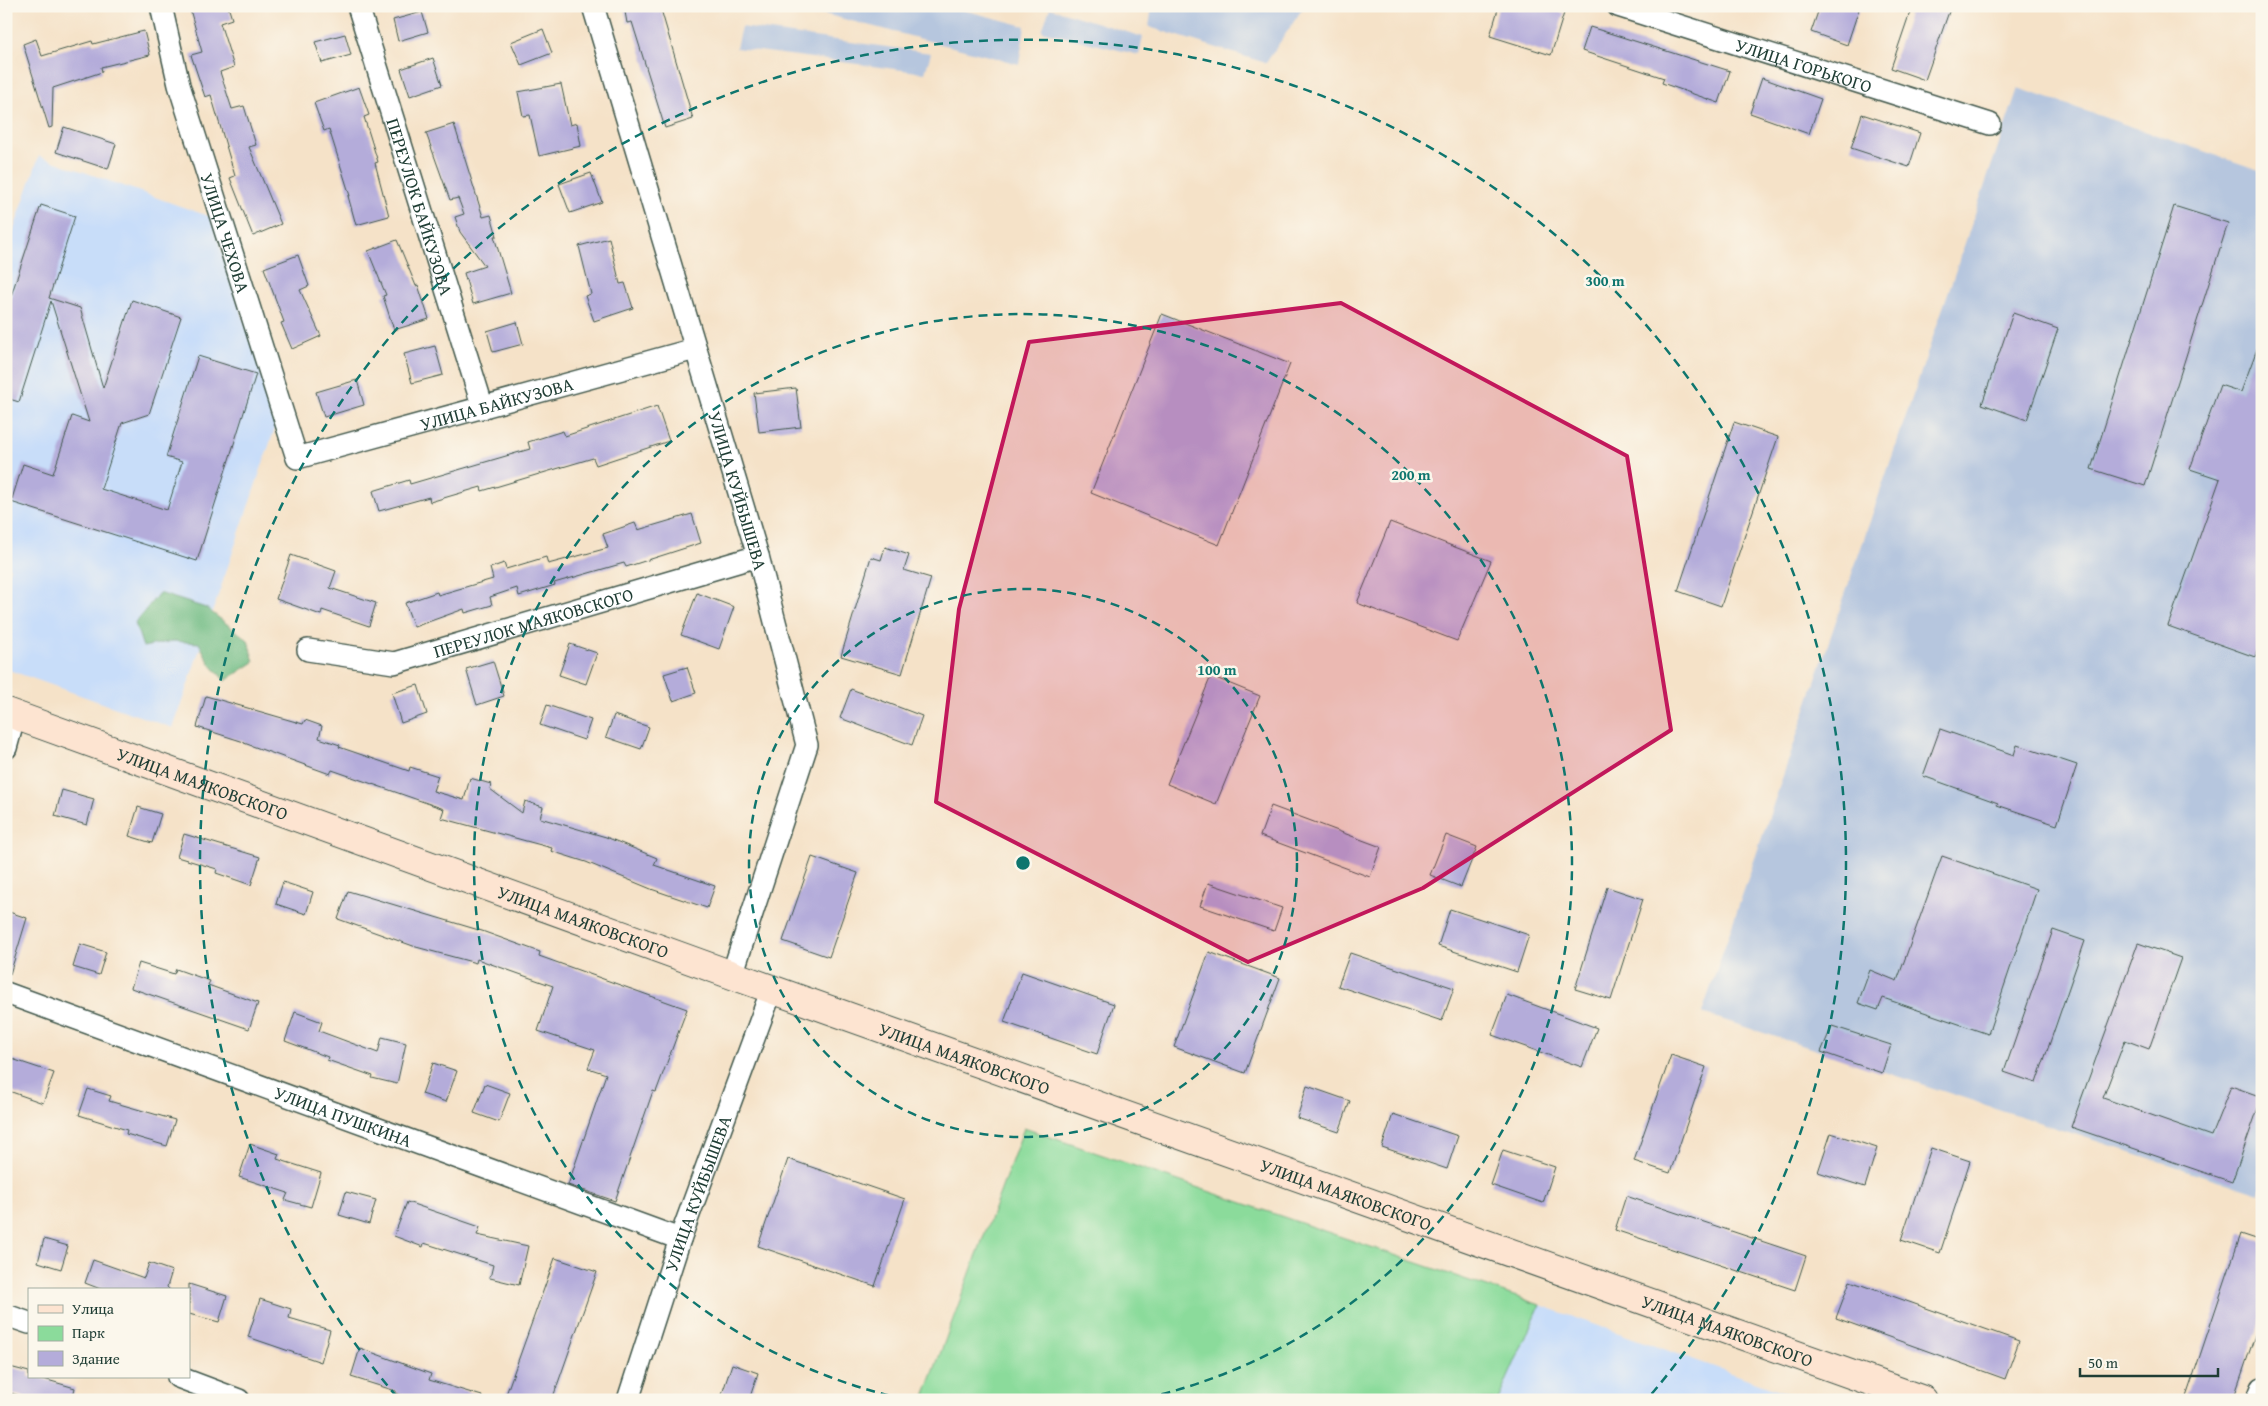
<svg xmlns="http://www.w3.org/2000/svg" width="2268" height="1406" viewBox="0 0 2268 1406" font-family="'Gentium Book Plus',serif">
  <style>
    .built { fill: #c8ddf9 }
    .industrial { fill: #b6c6de }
    .green { fill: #8bdb9b; stroke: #558c68 }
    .forest { fill: #70bb83; stroke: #487c5c }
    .building { fill: #b4acda }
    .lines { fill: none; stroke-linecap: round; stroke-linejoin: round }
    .minor-casing { stroke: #3f564a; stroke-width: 24 }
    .secondary-casing { stroke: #3f564a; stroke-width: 30 }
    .minor { stroke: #fff; stroke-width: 21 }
    .secondary { stroke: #fde4d1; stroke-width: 28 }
    .marked { fill: #c2185b; fill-opacity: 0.2; stroke: #c2185b; stroke-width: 4; stroke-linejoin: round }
    .ring { fill: none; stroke: #0f766e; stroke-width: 2.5; stroke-dasharray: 9 6 }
    .labels { text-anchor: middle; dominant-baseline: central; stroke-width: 5; stroke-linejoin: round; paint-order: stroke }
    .street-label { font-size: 18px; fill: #1f3d34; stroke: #fbf7ec }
    .centre { fill: #0f766e; stroke: #fbf7ec; stroke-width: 2.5 }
    .ring-label { font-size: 15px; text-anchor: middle; font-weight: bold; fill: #0f766e; stroke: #fbf7ec; stroke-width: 5; stroke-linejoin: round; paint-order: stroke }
  </style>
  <rect width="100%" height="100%" fill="#fbf7ec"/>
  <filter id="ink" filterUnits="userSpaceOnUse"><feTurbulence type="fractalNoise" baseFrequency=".02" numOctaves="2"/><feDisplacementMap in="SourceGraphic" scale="10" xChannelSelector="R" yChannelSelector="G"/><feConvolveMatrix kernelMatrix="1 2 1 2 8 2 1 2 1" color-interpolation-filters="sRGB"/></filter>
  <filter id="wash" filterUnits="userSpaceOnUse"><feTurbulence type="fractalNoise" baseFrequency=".0096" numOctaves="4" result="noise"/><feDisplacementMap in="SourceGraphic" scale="20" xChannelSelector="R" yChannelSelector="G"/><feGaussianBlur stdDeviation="1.12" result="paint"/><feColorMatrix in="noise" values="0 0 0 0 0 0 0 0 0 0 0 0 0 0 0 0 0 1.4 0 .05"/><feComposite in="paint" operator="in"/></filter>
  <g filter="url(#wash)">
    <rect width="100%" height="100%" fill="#f5e2c8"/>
    <path class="built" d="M39,156L211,217L261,371L275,428L173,728L6,669V579L10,568L6,567V252Z
      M1540,1305L1807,1400H1498Z"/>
    <path class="industrial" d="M793,6H948L1025,26L1019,64Z
      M1152,6H1203L1303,8L1266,63L1149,27Z
      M1050,8L1143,37L1139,55L1042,31Z
      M741,27L931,53L925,73L736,48Z
      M2018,88L2262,171V1188L2260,1194L1702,1013Z"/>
    <path class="green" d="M1024,1128L1540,1305L1498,1400H923Z"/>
    <path class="forest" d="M159,593L206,608L248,640L254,662L225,681L210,664L199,643L173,641L143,647L135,623Z"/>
    <g id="blocks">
      <path class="building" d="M189,6H228L232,19L220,23L234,67L220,72L232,109L244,106L256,145L249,147L281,224L253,236L230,178L235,176L211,95L205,97L191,55L202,52Z
        M624,6H660L693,119L665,128L632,22L627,23Z
        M1499,6H1544L1564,13L1551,55L1490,36Z
        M1820,6H1860L1847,45L1811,32Z
        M1912,6H1951L1925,80L1891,68Z
        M422,12L428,32L398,41L393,20Z
        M1590,27L1730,71L1719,103L1662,83L1664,78L1582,51Z
        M543,29L552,53L521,65L511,42Z
        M144,31L150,55L101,67L102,72L53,88L52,127L49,128L23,44L36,39L42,56L92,41L93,44Z
        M345,34L351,55L322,63L315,42Z
        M433,58L442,85L410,96L401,69Z
        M1762,78L1821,99L1809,134L1750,113Z
        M561,84L570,125L577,123L581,146L539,156L530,115L523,116L518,92Z
        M359,87L369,115L364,117L378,162L375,163L389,216L356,225L348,196H350L329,129L324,131L314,103Z
        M1862,114L1920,133L1909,167L1851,148Z
        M454,124L483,217L491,215L497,236H494L511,293L473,304L464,273L485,266L460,232L455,217L464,214L458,198L450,200L426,133Z
        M64,127L116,144L108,169L56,152Z
        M591,173L602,202L570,213L559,184Z
        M41,205L75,216L49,298L80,308L103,388L132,300L181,317L149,414L122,423L101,489L167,510L182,462L166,457L198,356L256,374L197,561L11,502L23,464L53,474L72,416L89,422L51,301L19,402L6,398V311Z
        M2174,206L2228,223L2145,486L2091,469Z
        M609,238L620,284L625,283L633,308L594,321L585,296L591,294L579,246Z
        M397,240L416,286L418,285L429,319L394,330L383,296L386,295L368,251Z
        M298,255L309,286L300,290L321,336L292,349L281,323L284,322L264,268Z
        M2013,313L2058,329L2027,420L1982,404Z
        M1162,314L1290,364L1219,545L1091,493Z
        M517,322L523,344L493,352L487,331Z
        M2260,341H2262V638L2255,657L2168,626L2220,479L2190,469L2220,385L2241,392Z
        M435,346L443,375L412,383L404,354Z
        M357,380L364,405L324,417L316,392Z
        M796,388L801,427L759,432L754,393Z
        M657,406L669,441L596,465L593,458L482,491L481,487L430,502L429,497L379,511L373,491L409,480L410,484L530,449L528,442L563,431L565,436Z
        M1734,422L1778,437L1721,606L1678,591Z
        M692,514L701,543L626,567L624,563L554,583L555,585L519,596L517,588L490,597L492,605L465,613L464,609L414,627L405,603L437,592L438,595L493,579L490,568L504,563L506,569L546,557L548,564L608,548L603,534L635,523L638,530Z
        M1390,522L1491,561L1457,641L1357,603Z
        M885,547L909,555L904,570L931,578L902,674L841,656L871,557L881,560Z
        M291,555L336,571L330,588L376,603L369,626L322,610L321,615L276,599Z
        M697,593L734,607L719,649L681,635Z
        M570,644L597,653L586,684L559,675Z
        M493,661L504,696L477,705L466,669Z
        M687,667L696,693L673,701L664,674Z
        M1211,676L1260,696L1216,804L1167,784Z
        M418,685L427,714L401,723L392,693Z
        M851,689L922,716L912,745L840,718Z
        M206,696L303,724L305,720L322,726L319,738L340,745L339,747L409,771L410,767L438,776L433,791L464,800L470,778L491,784L490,789L522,813L525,801L543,807L540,818L606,837L657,858L654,865L715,886L707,908L651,889L586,862L551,851L552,848L441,818L444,809L401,794L332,770L330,774L244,743V742L197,727Z
        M547,705L591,720L584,740L540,725Z
        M614,715L649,727L641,749L606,737Z
        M1940,729L2014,755L2017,745L2077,765L2057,825L1997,805L1998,803L1923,776Z
        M62,790L94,799L87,825L55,816Z
        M1271,806L1381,847L1370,877L1260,836Z
        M138,807L161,814L152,843L129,836Z
        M184,834L260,857L251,885L216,873L217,869L177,857Z
        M1446,835L1477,847L1461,887L1430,875Z
        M1942,856L2037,889L1988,1034L1883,998L1878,1010L1858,1003L1870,970L1897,981Z
        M812,857L858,873L829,957L783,941Z
        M283,882L313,892L306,914L276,904Z
        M1208,883L1282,908L1274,931L1200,906Z
        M1607,887L1643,899L1611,1000L1575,989Z
        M348,891L482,931L540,952L539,956L687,1009L656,1092L653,1091L615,1201L568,1185L606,1074L588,1068L595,1050L538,1031L553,986L477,959L476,963L416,947L338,919Z
        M1450,909L1529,935L1517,972L1438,946Z
        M6,911L27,918L10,974L6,973Z
        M2053,930L2085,941L2036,1083L2004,1072Z
        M2138,943L2181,958L2149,1049L2125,1040L2103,1098L2211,1136L2231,1086L2262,1097L2232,1182L2071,1127Z
        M80,944L106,952L99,975L73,967Z
        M1209,952L1280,978L1245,1073L1174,1047Z
        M1350,953L1454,988L1442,1021L1338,986Z
        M139,963L174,974L176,969L210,981L208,985L258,1003L249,1029L131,988Z
        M1022,972L1114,1004L1097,1054L1004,1022Z
        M1507,995L1597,1028L1582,1067L1492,1035Z
        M295,1012L322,1022L319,1031L378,1053L382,1037L406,1043L397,1084L372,1078L373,1076L327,1060L328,1057L285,1041Z
        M1832,1026L1891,1045L1882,1073L1821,1052Z
        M1671,1055L1706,1067L1670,1173L1634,1161Z
        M6,1057L54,1073L43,1103L6,1090Z
        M433,1063L457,1071L446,1102L422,1094Z
        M485,1084L510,1093L499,1122L474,1113Z
        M1307,1086L1350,1101L1339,1132L1297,1118Z
        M88,1089L111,1096L109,1101L175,1120L167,1146L126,1134L127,1130L79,1115Z
        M1393,1114L1458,1136L1447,1169L1382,1147Z
        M1831,1133L1877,1148L1865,1187L1818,1172Z
        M250,1144L279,1154L277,1159L321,1173L311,1207L285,1200L288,1193L239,1177Z
        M1931,1148L1970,1161L1940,1253L1901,1240Z
        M1503,1150L1555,1167L1543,1203L1491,1185Z
        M788,1159L905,1199L875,1286L758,1246Z
        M346,1192L376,1200L369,1224L339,1215Z
        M1626,1196L1806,1256L1795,1290L1615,1230Z
        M407,1202L480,1227L477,1235L528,1246L519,1285L490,1278L493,1265L424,1243L423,1247L394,1236Z
        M2241,1234L2262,1241V1315L2233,1400H2185Z
        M44,1239L68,1246L61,1269L38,1262Z
        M555,1258L597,1272L552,1400H504Z
        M93,1260L144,1278L149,1263L172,1271L167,1287L170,1290H103L85,1283Z
        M1850,1281L2019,1341L2005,1379L1836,1318Z
        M189,1284L227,1296L219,1322L189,1314Z
        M260,1299L291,1309L289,1318L330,1330L321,1362L248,1337Z
        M360,1348L431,1374L429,1380L482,1396L481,1400H413L396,1393V1391L351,1377Z
        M732,1364L758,1373L749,1400H720Z
        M6,1366L29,1372V1377H37L75,1388L72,1400H35L6,1392Z"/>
    </g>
  </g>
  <g filter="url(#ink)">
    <use href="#blocks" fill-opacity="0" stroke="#3f564a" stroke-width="1"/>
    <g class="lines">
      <defs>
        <g id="minor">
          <path id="s1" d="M161,6L179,85L297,458L695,349"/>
          <path id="s2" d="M358,6L483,408"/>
          <path id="s3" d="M593,6L758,556L807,745L732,975"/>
          <path id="s4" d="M1618,6L1990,124"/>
          <path id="s5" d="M308,650L394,663L758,556"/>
          <path d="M6,748L15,715"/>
          <path id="s6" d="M6,993L680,1239"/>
          <path d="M6,1315L29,1323"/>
          <path d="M178,1377L239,1400"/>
          <path id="s7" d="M628,1400L680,1239L772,989"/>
          <path d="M2257,1400L2262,1388"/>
        </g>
        <g id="secondary">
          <path id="s8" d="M6,712L732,975L1923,1400"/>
        </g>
      </defs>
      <use href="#minor" class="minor-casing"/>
      <use href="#secondary" class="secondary-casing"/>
      <use href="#minor" class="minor"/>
      <use href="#secondary" class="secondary"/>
    </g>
  </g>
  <path class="marked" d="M1341,303L1627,456L1671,730L1423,888L1248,962L936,802L959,609L1029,342Z"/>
  <g class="ring">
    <circle cx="1023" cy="863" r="274"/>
    <path d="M904 1399A549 549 0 1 1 1142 1399"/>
    <path d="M397 1397A823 823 0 1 1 1649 1397"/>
  </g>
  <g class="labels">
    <g class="street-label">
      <text stroke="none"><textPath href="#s4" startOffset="195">УЛИЦА ГОРЬКОГО</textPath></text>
      <text stroke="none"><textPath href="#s2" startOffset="210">ПЕРЕУЛОК БАЙКУЗОВА</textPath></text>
      <text stroke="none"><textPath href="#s1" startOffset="236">УЛИЦА ЧЕХОВА</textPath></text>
      <text stroke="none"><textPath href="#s1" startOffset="679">УЛИЦА БАЙКУЗОВА</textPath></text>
      <text stroke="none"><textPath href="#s3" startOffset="506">УЛИЦА КУЙБЫШЕВА</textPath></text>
      <text stroke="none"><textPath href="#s5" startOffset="232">ПЕРЕУЛОК МАЯКОВСКОГО</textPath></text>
      <text stroke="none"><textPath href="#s8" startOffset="209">УЛИЦА МАЯКОВСКОГО</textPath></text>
      <text stroke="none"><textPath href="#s8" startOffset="614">УЛИЦА МАЯКОВСКОГО</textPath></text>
      <text stroke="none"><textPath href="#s8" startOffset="1019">УЛИЦА МАЯКОВСКОГО</textPath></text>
      <text stroke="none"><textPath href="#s6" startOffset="359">УЛИЦА ПУШКИНА</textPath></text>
      <text stroke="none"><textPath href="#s7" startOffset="218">УЛИЦА КУЙБЫШЕВА</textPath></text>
      <text stroke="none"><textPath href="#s8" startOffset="1424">УЛИЦА МАЯКОВСКОГО</textPath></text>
      <text stroke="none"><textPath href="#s8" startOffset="1829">УЛИЦА МАЯКОВСКОГО</textPath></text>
    </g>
  </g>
  <circle cx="1023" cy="863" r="8" class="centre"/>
  <g class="ring-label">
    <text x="1605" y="286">300 m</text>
    <text x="1411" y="480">200 m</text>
    <text x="1217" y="675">100 m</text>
  </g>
  <rect width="2268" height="1406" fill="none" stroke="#fbf7ec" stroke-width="25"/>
  <rect x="28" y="1288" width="162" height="90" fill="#fbf7ec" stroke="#a3ada2"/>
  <rect x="38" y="1305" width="25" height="8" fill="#fde4d1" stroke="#a3ada2"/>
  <text x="72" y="1314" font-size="15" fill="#1f3d34">Улица</text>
  <rect x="38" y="1326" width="25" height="15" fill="#8bdb9b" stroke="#a3ada2"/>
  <text x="72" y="1338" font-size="15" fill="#1f3d34">Парк</text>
  <rect x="38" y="1351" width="25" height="15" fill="#b4acda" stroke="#a3ada2"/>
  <text x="72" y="1364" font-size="15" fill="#1f3d34">Здание</text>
  <path d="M2080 1368v8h138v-8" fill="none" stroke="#1f3d34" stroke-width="2.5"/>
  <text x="2088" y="1368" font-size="15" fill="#1f3d34" stroke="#fbf7ec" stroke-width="4" paint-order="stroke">50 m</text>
</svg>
